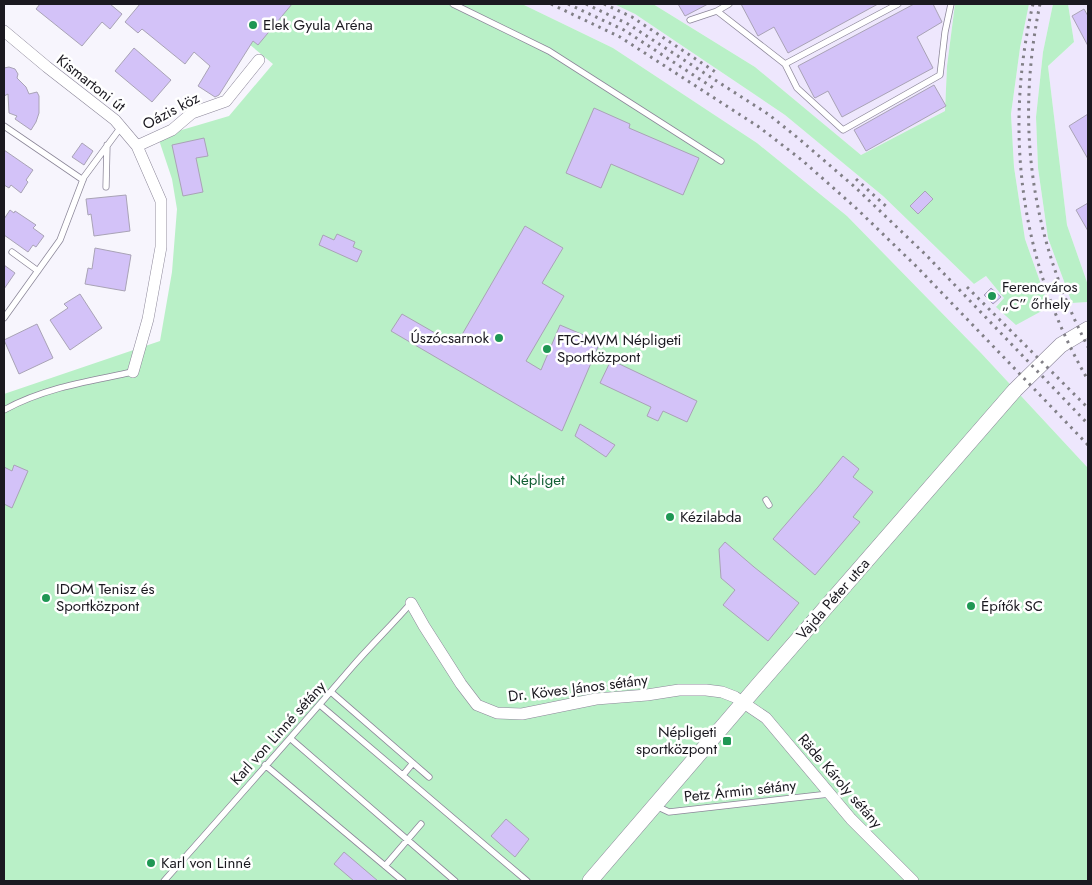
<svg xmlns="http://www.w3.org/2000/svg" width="1092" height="885" viewBox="0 0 1092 885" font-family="Jost,sans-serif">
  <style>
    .built { fill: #eee7fd }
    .green { fill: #b9f0c7 }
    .building { fill: #d3c2f8; stroke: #a9a3b6 }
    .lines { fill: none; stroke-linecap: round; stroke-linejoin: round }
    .service-casing { stroke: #8c8799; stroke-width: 7 }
    .minor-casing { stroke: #8c8799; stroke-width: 12 }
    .tertiary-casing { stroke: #8c8799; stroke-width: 16 }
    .service { stroke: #fff; stroke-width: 5.5 }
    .minor { stroke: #fff; stroke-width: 11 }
    .tertiary { stroke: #fff; stroke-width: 15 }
    .rail { stroke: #817f86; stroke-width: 3; stroke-dasharray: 2.5 5; stroke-linecap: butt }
    .poi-dot { fill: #1f9754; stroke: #fff; stroke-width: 2 }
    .labels { text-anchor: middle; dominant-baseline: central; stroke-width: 5; stroke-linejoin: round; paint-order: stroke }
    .poi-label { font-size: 15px; fill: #1b1920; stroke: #fff; text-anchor: start }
    .street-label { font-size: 15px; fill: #1b1920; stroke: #fff }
    .park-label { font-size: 15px; fill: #115e33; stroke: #fff }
  </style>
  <rect width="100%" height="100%" fill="#f7f5fd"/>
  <path class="built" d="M522,4H614L635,14L785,115L883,196L974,284L986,276L1004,298L996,306L1049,307L1025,239L1014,167L1011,114L1020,48L1029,4H1053L1043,52L1036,117L1038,168L1048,238L1072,303L1088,302V468L981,353L847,216L757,143L613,48Z
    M653,4H955L947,66L945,111L861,155L755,67Z
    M1068,4H1088V285L1067,225L1048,66L1074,42Z"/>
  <path class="green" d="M201,4H522L613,48L757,143L847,216L981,353L1088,468V881H4V394L160,341L172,272L177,209L172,179L158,137L229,116L273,64Z
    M614,4H653L755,67L861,155L945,111L947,66L955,4H1029L1020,48L1011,114L1014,167L1025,239L1049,307L1016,325L996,307L1004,298L986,276L974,284L883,196L785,115L635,14Z
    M1053,4H1068L1074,42L1048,66L1067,225L1088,285V302L1072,303L1048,238L1038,168L1036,117L1043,52Z"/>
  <path class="building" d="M40,4H110L122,14L110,29L102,22L82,46L36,9Z
    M140,4H292L258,45L253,41L219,95L215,97L198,86L210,66L194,52L185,64L142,29L138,33L125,22Z
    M678,4H708L685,16Z
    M741,4H878L788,53L774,27L758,36Z
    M914,4H933L942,22L917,37L933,68L842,117L828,91L815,98L814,97L798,66Z
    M1084,9L1088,16V46L1072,16Z
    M134,48L171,80L152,102L115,71Z
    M9,67L15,69L18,74L17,78L26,87L29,94L37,92L39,96V113L36,122L31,130L15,119L17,116L9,113L8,94L4,96V68Z
    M934,85L946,106L866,151L854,130Z
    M594,108L630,124L629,128L699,158L683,195L611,164L601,188L566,173Z
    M1088,114V159L1069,126Z
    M204,138L208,156L196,158L203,192L183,196L172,145Z
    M82,143L93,151L84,165L72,157Z
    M4,150L33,170L26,180L28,182L21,193L11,185L9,188L4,185Z
    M925,191L933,199L918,214L910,206Z
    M126,195L130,231L94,236L91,214L88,215L86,199Z
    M1088,203V231L1076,210Z
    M10,210L14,213L15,211L36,225L33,228L44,236L36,247L33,245L28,252L4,235V219Z
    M525,226L563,248L542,283L564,296L526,361L541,370L560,325L600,342L562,431L391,331L402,314L456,345Z
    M337,234L355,242L353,247L362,251L357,262L319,245L323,235L334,240Z
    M95,248L131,255L125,291L85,284L88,268L92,269Z
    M4,265L15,273L4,289Z
    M991,288L1001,297L993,304L984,295Z
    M80,294L102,328L70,350L50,320L68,308L64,304Z
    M37,324L53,358L19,374L4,340Z
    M611,360L697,401L687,422L663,411L658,421L647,416L651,407L600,383Z
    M580,424L615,445L606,457L575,436Z
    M843,456L859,469L853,477L873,492L853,517L860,522L815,575L773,539L818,487Z
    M14,465L28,471L12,508L4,504V467L12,471Z
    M725,542L754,567L799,603L768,641L723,605L735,590L721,578L719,549Z
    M506,819L529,839L515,857L491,836Z
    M344,852L378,881H354L334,864Z"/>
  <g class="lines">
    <defs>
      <path id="service" d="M453,4L549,51L721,161
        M717,11L785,64L797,88L843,130L940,75L945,32L951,4
        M690,20L717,11L729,4
        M785,64L898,4
        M4,126L83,180
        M106,187L107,145
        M12,252L38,271
        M4,318L60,240L84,177L121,127
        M4,410C44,388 89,381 133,372
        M766,500L769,505
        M331,692L429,777
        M320,705L527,881
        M291,739L455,881
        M265,765L403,881
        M403,775L413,763
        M656,806L669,812L829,794
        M385,866L421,824
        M164,881C227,810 290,739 352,667C371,645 392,625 411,603"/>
      <path id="minor" d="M4,31L47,67L115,120L137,146L161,201V247L148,319L133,372
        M137,146L172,130L192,113L226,101L259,60
        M411,603L424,626L461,684L477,705L497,713L522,714L596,699L647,695L679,690H706L722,692L735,697L766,718L851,819L913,881"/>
      <path id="tertiary" d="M590,881L760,683L1015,390L1061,345L1088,329"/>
    </defs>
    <use href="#service" class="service-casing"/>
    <use href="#minor" class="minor-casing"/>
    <use href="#tertiary" class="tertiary-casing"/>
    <use href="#service" class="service"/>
    <use href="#minor" class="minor"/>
    <use href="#tertiary" class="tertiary"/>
    <path class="rail" d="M551,4L620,37L759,127L803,161L857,209L917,267L1088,445
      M568,4L624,30L715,89
      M586,4L628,24L768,114L798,138L856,188L927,256L1088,424
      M604,4L632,17L717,73
      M1033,4C1003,133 1021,265 1088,380
      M1040,4C1015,125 1031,237 1088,347
      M856,179L889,209
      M967,287L1088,408"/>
  </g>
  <g class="poi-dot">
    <circle cx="253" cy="25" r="5"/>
    <circle cx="992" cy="296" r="5"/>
    <circle cx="499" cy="338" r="5"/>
    <circle cx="547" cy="349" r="5"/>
    <circle cx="670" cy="517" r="5"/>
    <circle cx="46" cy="598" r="5"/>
    <circle cx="971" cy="606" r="5"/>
    <rect x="722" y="736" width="10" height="10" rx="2.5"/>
    <circle cx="151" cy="863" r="5"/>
  </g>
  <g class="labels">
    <g class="poi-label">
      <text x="263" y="25">Elek Gyula Aréna</text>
      <text x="1002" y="287">Ferencváros<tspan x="1002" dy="17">„C” őrhely</tspan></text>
      <text x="489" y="338" text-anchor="end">Úszócsarnok</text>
      <text x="557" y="340">FTC-MVM Népligeti<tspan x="557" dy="17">Sportközpont</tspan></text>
      <text x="680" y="517">Kézilabda</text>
      <text x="56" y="589">IDOM Tenisz és<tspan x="56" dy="17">Sportközpont</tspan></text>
      <text x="981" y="606">Építők SC</text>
      <text x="717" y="732" text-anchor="end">Népligeti<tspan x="717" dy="17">sportközpont</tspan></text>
      <text x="161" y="863">Karl von Linné</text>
    </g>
    <g class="street-label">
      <text transform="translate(91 83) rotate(38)">Kismartoni út</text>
      <text transform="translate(171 111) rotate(-28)">Oázis köz</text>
      <text transform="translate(833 599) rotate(-49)">Vajda Péter utca</text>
      <text transform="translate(578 688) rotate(-7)">Dr. Köves János sétány</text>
      <text transform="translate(278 733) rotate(-48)">Karl von Linné sétány</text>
      <text transform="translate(840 781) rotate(49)">Räde Károly sétány</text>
      <text transform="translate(740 791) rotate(-6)">Petz Ármin sétány</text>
    </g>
    <g class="park-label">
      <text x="537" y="480">Népliget</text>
    </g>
  </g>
  <rect width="1092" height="885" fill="none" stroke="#1b1920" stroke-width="10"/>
</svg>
